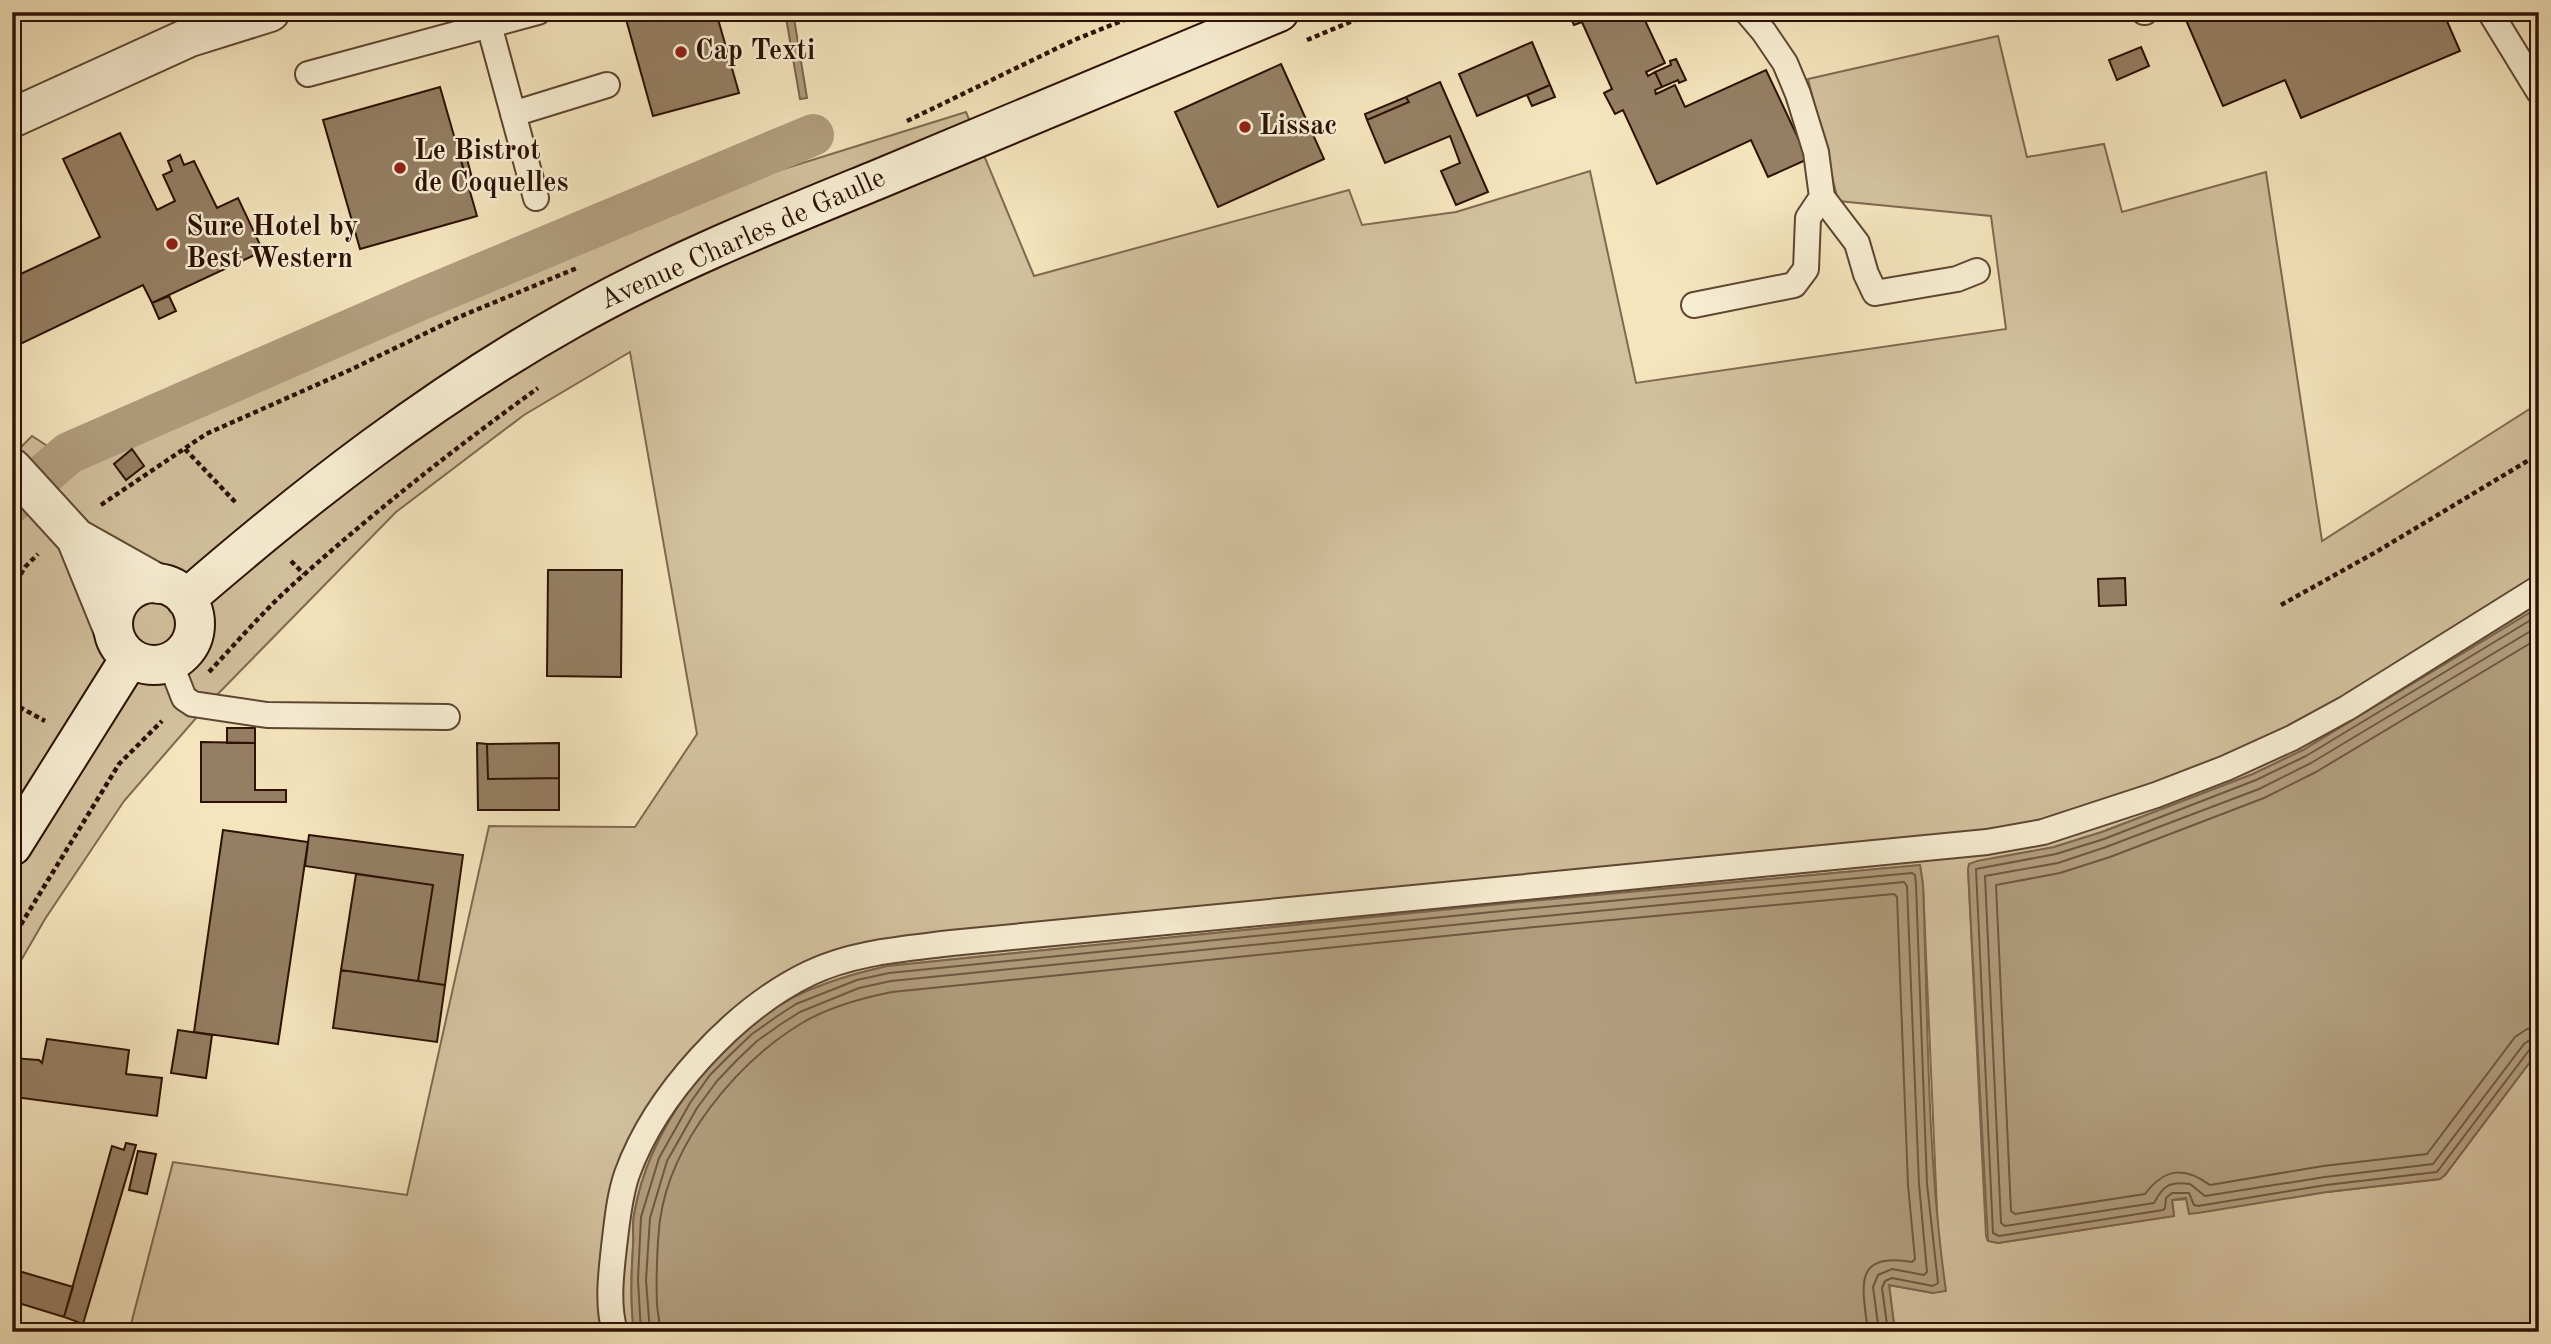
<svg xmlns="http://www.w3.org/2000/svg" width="2551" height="1344" viewBox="0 0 2551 1344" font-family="'Old Standard TT',serif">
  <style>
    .green { fill: #d3c19e; stroke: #806951; stroke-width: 2 }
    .water { fill: #b19d7e; stroke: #7c654d; stroke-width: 2 }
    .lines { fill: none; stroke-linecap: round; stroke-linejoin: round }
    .shore { stroke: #6e5741; stroke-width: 2 }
    .canal { stroke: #b19d7e; stroke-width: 42 }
    .building { fill: #957f64; stroke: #2c1104; stroke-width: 2 }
    .service-casing { stroke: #5e4632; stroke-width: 28 }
    .minor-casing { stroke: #5e4632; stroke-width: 42 }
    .secondary-casing { stroke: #2c1104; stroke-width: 42 }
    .path { stroke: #2c1104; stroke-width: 4.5; stroke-dasharray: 5 3.5; stroke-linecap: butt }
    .service { stroke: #f8eed4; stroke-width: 24 }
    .minor { stroke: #f8eed4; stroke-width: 38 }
    .secondary { stroke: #f8eed4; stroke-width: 38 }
    .poi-dot { fill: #8f2418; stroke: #f8eed4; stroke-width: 2.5 }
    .labels { text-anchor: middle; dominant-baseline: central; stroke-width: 5; stroke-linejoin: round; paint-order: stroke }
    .poi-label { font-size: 28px; font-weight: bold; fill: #2c1104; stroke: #f8eed4; text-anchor: start }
    .street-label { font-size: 28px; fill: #2c1104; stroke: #f8eed4 }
  </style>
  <rect width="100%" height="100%" fill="#f5e5bd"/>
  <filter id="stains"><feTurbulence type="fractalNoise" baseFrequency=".00286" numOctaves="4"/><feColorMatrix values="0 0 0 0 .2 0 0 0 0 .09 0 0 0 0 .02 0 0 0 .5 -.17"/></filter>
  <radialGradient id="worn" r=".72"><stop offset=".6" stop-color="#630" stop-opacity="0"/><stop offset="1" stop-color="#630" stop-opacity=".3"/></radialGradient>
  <path class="green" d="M1998,36L2027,157L2104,144L2122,212L2266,172L2322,541L2539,403V607L2303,750L2253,774L2102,832L2054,847L1968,869L1986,1236L1988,1241L1998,1243L2174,1216L2172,1200L2327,1192L2440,1179L2445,1175L2539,1050V1332H1895L1889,1285L1933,1293L1938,1234L1923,885L1920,865L1511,903L888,966C856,973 822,983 792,998C716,1038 648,1130 634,1215C632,1225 634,1237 633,1247C631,1276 630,1303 634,1332H129L173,1162L407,1195L489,826L635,827L697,734L630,352L524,415L396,512L210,702L124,801L45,919L12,976V456L32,436L75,464L735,184L966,112L1034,276L1349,190L1362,225L1456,212L1590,171L1636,383L2006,329L1991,216L1838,201L1808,79Z"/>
  <path class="water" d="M785,12H793L807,98L800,99Z
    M2539,607V1050L2445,1175L2440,1179L2327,1192L2198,1213L2189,1214L2186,1198L2172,1200L2174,1216L1998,1243L1988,1241L1968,869L1969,864L1977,861L2054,847L2102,832L2253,774L2303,750Z
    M1920,865L1923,885C1928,1020 1927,1158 1946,1291L1933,1293L1889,1285L1895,1332H634C630,1303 631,1276 633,1247C634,1237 632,1225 634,1215C648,1130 716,1038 792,998C822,983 856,973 888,966L1511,903Z"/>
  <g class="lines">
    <path class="shore" d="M2539,615L2306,756L2256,780L2104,839L2056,854L1976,869L1993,1233L1999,1236L2163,1210L2165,1208L2166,1198L2172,1193H2189L2194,1205L2198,1206L2326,1185L2437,1172L2530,1049L2539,1046
      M2539,626L2311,763L2259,789L2106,847L2058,863L1985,876L2001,1223L2005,1226L2154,1203C2163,1186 2169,1181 2190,1184L2205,1196L2325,1177L2433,1164L2524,1044L2531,1039L2539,1038
      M2539,638L2316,772L2264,798L2110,857L2060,873L1996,885L2011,1211L2015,1214L2145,1194C2165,1168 2184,1166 2210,1185L2323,1166L2427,1154L2515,1037L2527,1029L2539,1027
      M641,1332L638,1280L641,1217L659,1158L690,1103L710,1075L731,1054L752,1034L776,1017L796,1004L857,980L889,973L1512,910L1912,873L1915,875L1916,885L1927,1184L1938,1283L1933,1286L1892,1278L1885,1281L1882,1288L1888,1332
      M650,1332L646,1280L650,1218L667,1161L697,1108L717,1081L737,1060L757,1041L781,1024L800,1012L859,988L891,981L1513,919L1904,882L1907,886L1919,1184L1927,1272L1924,1275L1892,1269L1878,1275L1873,1287L1879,1332
      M660,1332C660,1323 658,1314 657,1305C656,1282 657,1244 660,1220C671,1142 736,1063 802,1023C829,1007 862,998 892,992L1514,929L1894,894L1897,897L1908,1185L1915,1259L1912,1262C1851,1251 1863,1289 1868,1332"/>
    <path class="canal" d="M12,502L69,453L419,300L813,135"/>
  </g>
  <path class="building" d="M624,12H716L739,93L653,116Z
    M1568,12H1641L1665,63L1646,72L1648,76L1655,72L1662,87L1655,90L1656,94L1675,85L1685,107L1766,70L1808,159L1768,177L1751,140L1657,184L1623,110L1615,114L1604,93L1612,89L1582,22L1574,25Z
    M2204,12H2443L2460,51L2301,118L2285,80L2223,106L2186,20Z
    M1532,42L1550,85L1477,116L1459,74Z
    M2141,47L2149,66L2117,80L2109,60Z
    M1676,59L1686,80L1679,83L1678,80L1662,87L1655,72L1671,65L1670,61Z
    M1281,64L1324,159L1218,207L1175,112Z
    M1440,82L1488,192L1456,205L1441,171L1460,163L1450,136L1385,163L1367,120L1409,102L1406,97Z
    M1550,85L1555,97L1532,106L1527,95Z
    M440,87L477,216L360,249L323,120Z
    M1406,97L1409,102L1367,120L1365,114Z
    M120,133L157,210L175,201L163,175L172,171L168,161L180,155L184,165L194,161L217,208L238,198L263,251L152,303L143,285L12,348V278L100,237L63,159Z
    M466,155L472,178L466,179L460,157Z
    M169,296L176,311L159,319L152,303Z
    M132,449L144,466L126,480L114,464Z
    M548,570H622L621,677L547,676Z
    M2125,578L2126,605L2099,606L2098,579Z
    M227,728H255V743H227Z
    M201,742L255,743V790H286V802H201Z
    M477,743L487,744L488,779L559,778V810H478Z
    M559,743V778L488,779L487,744Z
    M223,830L308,842L278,1044L194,1032Z
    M309,835L463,855L445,985L418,981L433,885L305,866Z
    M356,874L433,885L418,981L341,970Z
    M341,970L445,985L437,1042L333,1028Z
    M178,1030L212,1035L206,1078L171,1073Z
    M47,1039L129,1050L126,1074L162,1078L157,1116L15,1097L12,1102V1058L39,1060L42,1063Z
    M126,1143L136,1145L83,1324L64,1317L112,1146L124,1150Z
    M138,1151L156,1154L147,1194L129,1190Z
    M12,1269L73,1287L64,1317L12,1301Z"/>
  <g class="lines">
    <defs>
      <path id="service" d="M480,12L489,25L536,198
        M1747,12L1764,32L1785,63L1798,94L1816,152L1822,197L1857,243L1866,274L1875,293L1957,279L1977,271
        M2144,12H2145
        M2490,12L2539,92
        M308,74L538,12
        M513,114L607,85
        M1694,305L1794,285L1806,269L1808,218L1822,197
        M170,662L184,698L193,704L267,715L447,717
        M615,1332C607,1305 611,1274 614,1247C617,1223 619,1197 627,1174C656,1094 735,1009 810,973C854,952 904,949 951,943L1987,842L2043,832L2156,795L2226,768L2292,738L2347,708L2539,588"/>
      <path id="minor" d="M12,118L190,37L270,12
        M12,468L76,538L158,584
        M76,538L113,629"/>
      <path id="secondary" d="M113 624a41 41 0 1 1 82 0a41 41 0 1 1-82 0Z
        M186,599C307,494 432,397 571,319C668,264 771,223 874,181C1009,124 1144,68 1279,12
        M12,846L130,658"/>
    </defs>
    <use href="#service" class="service-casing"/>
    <use href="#minor" class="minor-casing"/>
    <use href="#secondary" class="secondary-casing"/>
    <path class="path" d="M1307,40L1374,12
      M907,121L1074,40L1144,12
      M185,449L237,504
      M101,505L206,434L350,370L459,317L577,268
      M291,561L304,574
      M12,589L25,567L38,554
      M2281,605L2376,552L2539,454
      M209,672C238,641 266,608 298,580C375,511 455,448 538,388
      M12,703L45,721
      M12,939L119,764L162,721"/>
    <use href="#service" class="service"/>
    <use href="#minor" class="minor"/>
    <use href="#secondary" class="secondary"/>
  </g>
  <g class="poi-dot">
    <circle cx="681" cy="52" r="7"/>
    <circle cx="1245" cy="127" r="7"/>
    <circle cx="400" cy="168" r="7"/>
    <circle cx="172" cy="244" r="7"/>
  </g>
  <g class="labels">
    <g class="poi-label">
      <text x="695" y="52">Cap Texti</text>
      <text x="1259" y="127">Lissac</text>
      <text x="414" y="152">Le Bistrot<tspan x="414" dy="32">de Coquelles</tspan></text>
      <text x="186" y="228">Sure Hotel by<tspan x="186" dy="32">Best Western</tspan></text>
    </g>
    <g class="street-label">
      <text transform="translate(743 240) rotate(-24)">Avenue Charles de Gaulle</text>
    </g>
  </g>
  <rect width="2551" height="1344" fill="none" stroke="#f5e5bd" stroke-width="42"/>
  <rect x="14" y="14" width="2523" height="1316" fill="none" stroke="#2c1104" stroke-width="3.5"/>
  <rect x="21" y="21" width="2509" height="1302" fill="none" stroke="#2c1104" stroke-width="2"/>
  <rect width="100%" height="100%" filter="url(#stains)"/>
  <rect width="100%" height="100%" fill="url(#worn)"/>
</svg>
